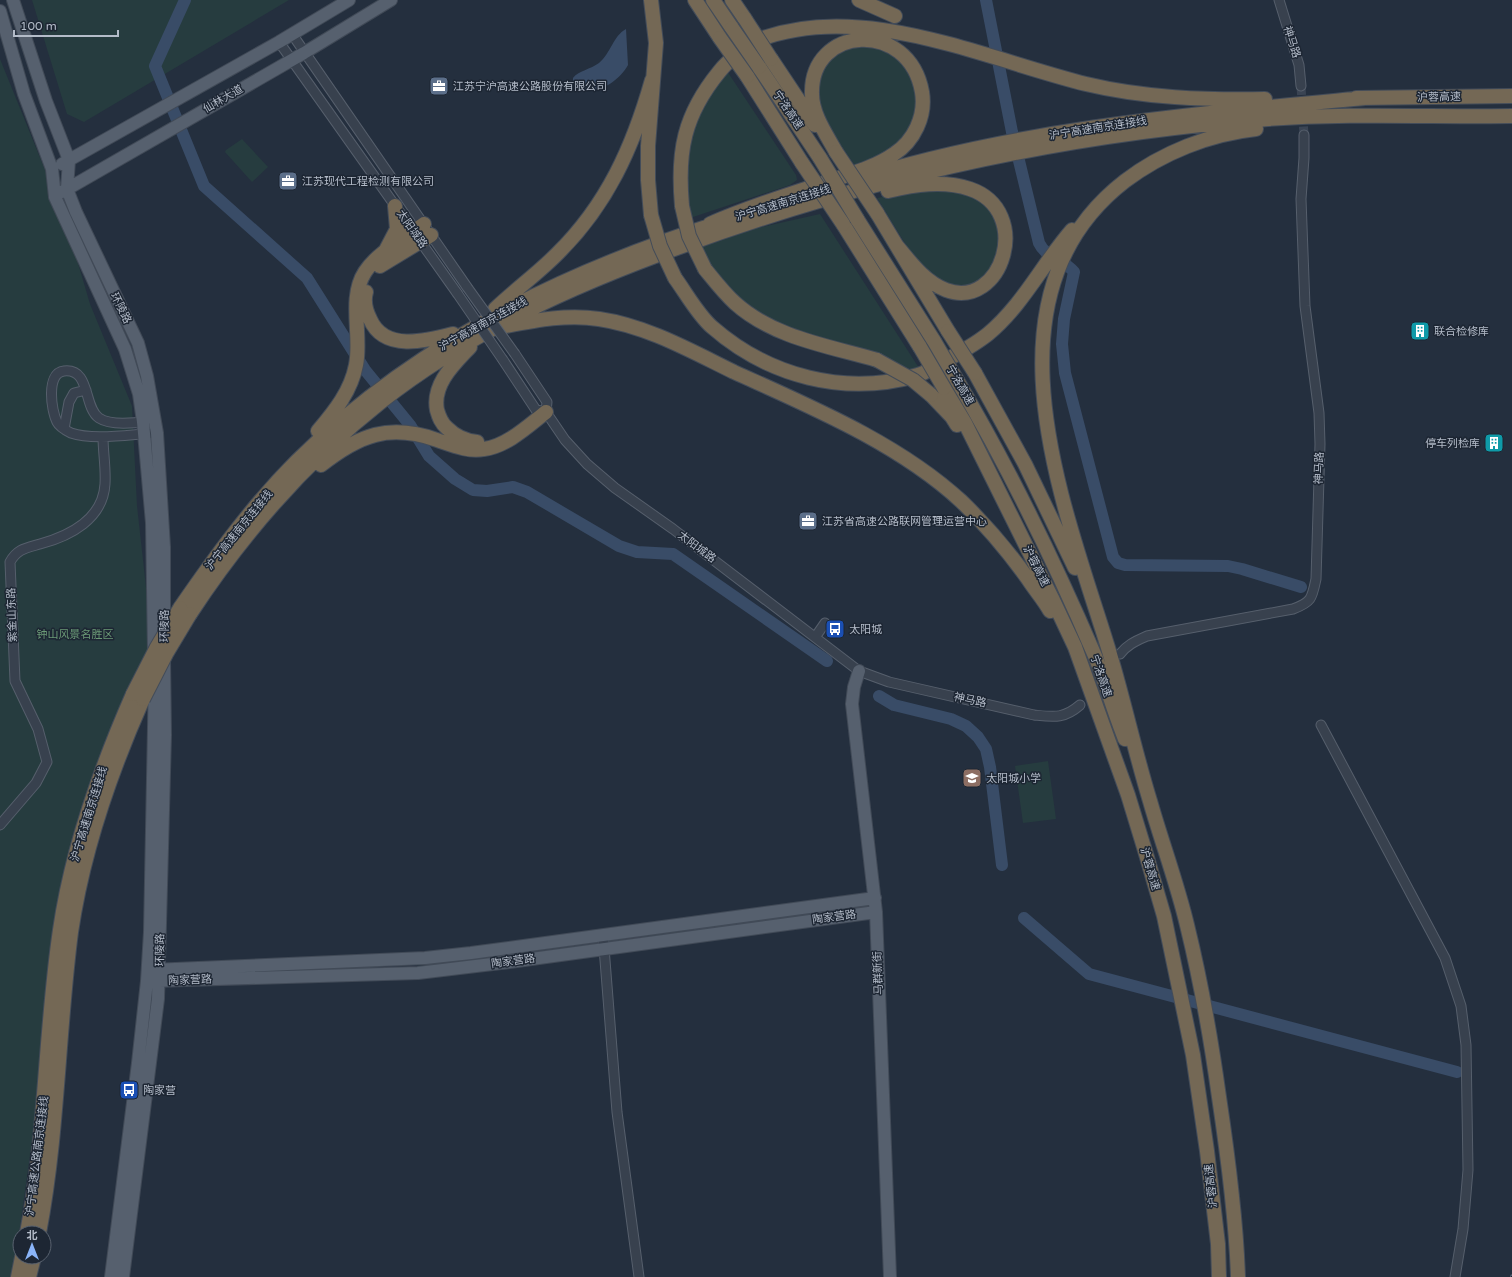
<svg xmlns="http://www.w3.org/2000/svg" width="1512" height="1277" viewBox="0 0 1512 1277" font-family="'Varela Round','Noto Sans SC',sans-serif">
  <style>
    .green { fill: #263c3f }
    .water { fill: #394c67 }
    .lines { fill: none; stroke-linecap: round; stroke-linejoin: round }
    .river { stroke: #394c67; stroke-width: 12 }
    .minor-tunnel { stroke: #3a4453; stroke-width: 9; stroke-dasharray: 9 4.5; stroke-linecap: butt }
    .minor-casing { stroke: #565f6c; stroke-width: 11 }
    .major-casing { stroke: #414a57; stroke-width: 14 }
    .highway-casing { stroke: #434c59; stroke-width: 16 }
    .minor { stroke: #38414e; stroke-width: 9 }
    .major { stroke: #56606e; stroke-width: 12 }
    .highway { stroke: #746855; stroke-width: 14 }
    .rail-casing { stroke: #5a6575; stroke-width: 3.5 }
    .rail { stroke: #1d2633; stroke-width: 2; stroke-dasharray: 6; stroke-linecap: butt }
    .minor-bridge-casing { stroke: #565f6c; stroke-width: 11; stroke-linecap: butt }
    .highway-bridge-casing { stroke: #434c59; stroke-width: 16; stroke-linecap: butt }
    .minor-bridge { stroke: #38414e; stroke-width: 9 }
    .highway-bridge { stroke: #746855; stroke-width: 14 }
    .labels { text-anchor: middle; dominant-baseline: central; stroke-width: 3; stroke-linejoin: round; paint-order: stroke }
    .street-label { font-size: 11px; fill: #b4bcc9; stroke: #1d2633 }
    .poi-label { font-size: 11px; fill: #b4bcc9; stroke: #1d2633; text-anchor: start }
    .park-label { font-size: 11px; fill: #6b9a76; stroke: #1d2633 }
  </style>
  <rect width="100%" height="100%" fill="#242f3e"/>
  <path class="green" d="M32,0H289L84,122L67,114Z
    M853,45L884,47L906,64L919,102L912,129L891,152L856,167L836,138L818,106V76L825,62Z
    M0,59L65,219L90,304L132,406L137,506L152,641L54,983L13,1277H0Z
    M727,71L796,175L797,180L790,185L690,218C683,185 684,149 697,118C703,101 716,86 727,71Z
    M242,139L268,167L252,182L225,152L226,150Z
    M957,189L979,199L991,211L1000,230L995,263L985,278L971,286L943,285L914,258L877,198L914,191Z
    M820,214L919,368L914,371L887,358L788,327L758,313L737,296L715,273L702,247L757,228Z
    M1048,761L1056,819L1023,823L1015,766Z"/>
  <path class="water" d="M626,29L628,65C619,82 589,102 575,82L573,83V78C578,71 591,69 599,63C611,53 613,36 626,29Z"/>
  <g class="lines">
    <path class="river" d="M185,0L155,66L204,186L307,278L365,370L410,425L429,456L455,479L473,490L487,491L513,487L527,492L619,546L637,552L673,554L827,661
      M986,0L1012,132L1039,243C1046,258 1064,259 1074,272L1064,319L1062,344L1065,373L1113,557L1118,563L1125,565L1228,566L1242,569L1301,587
      M879,696L894,705L951,719L966,726L978,737L986,749L990,767L1002,865
      M1024,918L1089,974L1457,1072"/>
    <path class="minor-tunnel" d="M1301,86L1304,135"/>
    <defs>
      <path id="minor" d="M1279,0L1299,65L1301,86
        M292,34L467,287
        M279,42L457,293
        M515,354L547,402L546,412L565,440L587,464L615,488L673,529L859,671L889,682L1034,715C1054,717 1064,719 1080,705
        M503,360L536,410L546,412
        M148,421C135,423 111,426 99,418C83,407 91,368 64,371C46,373 51,410 57,422C59,426 67,431 71,433C94,441 132,434 157,433
        M64,429L69,402L74,393L86,390
        M816,636L825,623
        M1120,654C1128,644 1136,641 1147,636L1293,609C1312,602 1312,598 1316,579L1320,444L1319,413L1305,306L1301,199L1304,158V135
        M1321,725L1445,958L1461,1006L1466,1045L1468,1170L1463,1229L1455,1277
        M0,825L36,783L47,762L38,729L15,681L10,562C17,549 26,548 40,544C70,536 103,519 105,484C106,468 103,452 103,437
        M603,935L617,1112L639,1277"/>
      <path id="major" d="M13,0L46,101L69,160L67,189L76,212L138,343L147,376L157,433L164,547V637
        M0,11L24,94L52,169L55,197L125,349L139,394L143,422L152,523L154,654
        M62,164L279,42L349,0
        M62,192L304,53L391,0
        M859,671L854,687L852,704L876,912L890,1277
        M152,970L425,958L471,953L875,898
        M152,981L418,973L517,961L876,912
        M111,1277L138,1063L147,981L150,932L155,675
        M123,1277L158,999L165,735L164,658"/>
      <path id="highway" d="M695,0L720,38
        M713,0L732,28
        M732,0L745,19
        M859,0L895,16
        M771,59L815,125
        M759,67L820,158
        M747,76L802,163
        M1356,98L1512,96
        M855,180C1020,128 1194,114 1365,98
        M888,191C914,185 943,180 970,189C1034,211 1002,311 946,290C925,282 911,263 897,246
        M682,206C677,151 684,115 719,72C730,58 744,49 758,40C861,0 982,58 1086,84C1144,98 1205,100 1265,99
        M877,213L948,331
        M651,215L648,180V146L656,43L651,0
        M857,219L934,341
        M710,224C748,207 787,195 827,182C849,174 874,168 894,154C914,141 926,116 922,92C909,19 810,25 812,94C812,114 826,134 836,152
        M843,224L920,347
        M386,250L397,229L395,206
        M380,266L431,235
        M705,269C714,280 724,293 735,303C774,338 829,346 877,360
        M675,278C686,293 698,315 712,327C768,376 845,397 918,375C925,373 933,368 939,364C956,355 973,346 988,334C1023,305 1043,263 1072,230
        M366,292C363,302 366,311 370,319C384,352 426,341 453,334
        M495,309C515,290 537,274 557,254C607,205 633,147 652,80
        M506,326C537,320 568,314 599,319C647,326 691,351 734,372C811,407 898,443 961,501C986,525 1008,551 1028,579C1035,590 1044,600 1050,611
        M470,347C454,364 432,384 437,410C439,417 441,423 447,428C455,436 465,441 477,442
        M975,373L1025,464L1075,568
        M958,382C1010,470 1055,563 1095,656C1106,683 1114,712 1125,739
        M944,388L965,423L1052,598L1075,647L1128,795L1146,854L1164,916L1193,1055L1207,1151L1218,1244L1219,1277
        M931,395L952,417L957,425
        M318,431C335,411 351,391 356,365C362,336 348,298 365,272C378,252 404,239 424,224
        M321,465C359,435 389,423 437,440C452,445 468,452 484,449C507,446 528,426 546,412
        M180,608C216,556 252,506 297,461C413,345 563,272 719,223
        M190,614C243,533 306,461 382,401C470,332 572,286 677,248C867,178 1065,134 1268,119C1349,113 1431,117 1512,116
        M27,1233C46,1133 45,1031 60,930C72,848 100,769 133,694
        M39,1233C58,1134 58,1032 71,932C83,851 110,773 143,699
        M18,1277L22,1257
        M29,1277L34,1257
        M1238,1277C1236,1216 1228,1157 1219,1097C1211,1039 1201,982 1187,925C1177,883 1162,843 1150,801C1135,752 1124,701 1109,651C1065,507 976,296 1125,181C1162,153 1209,134 1256,129"/>
    </defs>
    <use href="#minor" class="minor-casing"/>
    <use href="#major" class="major-casing"/>
    <use href="#highway" class="highway-casing"/>
    <use href="#minor" class="minor"/>
    <use href="#major" class="major"/>
    <use href="#highway" class="highway"/>
    <defs>
      <path id="rail" d="M1512,1277V1276"/>
    </defs>
    <use href="#rail" class="rail-casing"/>
    <use href="#rail" class="rail"/>
    <defs>
      <path id="minor-bridge" d="M467,287L515,354
        M457,293L503,360"/>
      <path id="highway-bridge" d="M745,19L771,59
        M732,28L759,67
        M720,38L747,76
        M836,152L877,213
        M820,158L857,219
        M802,163L843,224
        M682,206L689,236L705,269
        M651,215L660,246L675,278
        M948,331L975,373
        M934,341L958,382
        M920,347L944,388
        M877,360L913,380L931,395
        M133,694L157,647L180,608
        M143,699L166,654L190,614"/>
    </defs>
    <use href="#minor-bridge" class="minor-bridge-casing"/>
    <use href="#highway-bridge" class="highway-bridge-casing"/>
    <use href="#minor-bridge" class="minor-bridge"/>
    <use href="#highway-bridge" class="highway-bridge"/>
  </g>
  <defs>
    <symbol id="office-square" viewBox="-11 -11 22 22"><rect x="-9" y="-9" width="18" height="18" rx="4" fill="#5c6f8a" stroke="#1d2633"/><path d="M-6-3h4V-5.5h4V-3h4V5H-6ZM-1-4.5V-3h2v-1.5ZM-6 0V1H6V0Z" fill="#fff"/></symbol>
    <symbol id="building-square" viewBox="-11 -11 22 22"><rect x="-9" y="-9" width="18" height="18" rx="4" fill="#0f9aa8" stroke="#1d2633"/><path d="M-4-6H4V6H1V3H-1V6H-4ZM-2.5-4.3h1.7v1.8h-1.7ZM.8-4.3h1.7v1.8H.8ZM-2.5-1h1.7V.8h-1.7ZM.8-1h1.7V.8H.8Z" fill="#fff"/></symbol>
    <symbol id="bus-square" viewBox="-11 -11 22 22"><rect x="-9" y="-9" width="18" height="18" rx="4" fill="#1a4fb4" stroke="#1d2633"/><path d="M-5-6H5V4H4V6H2V4H-2V6H-4V4H-5ZM-3.5-4V0h7V-4ZM-3.5 1.2v1.5H-2V1.2ZM2 1.2v1.5H3.5V1.2Z" fill="#fff"/></symbol>
    <symbol id="school-square" viewBox="-11 -11 22 22"><rect x="-9" y="-9" width="18" height="18" rx="4" fill="#8d6e63" stroke="#1d2633"/><path d="M0-5L7-2L0 1L-7-2ZM-4 1L0 2.5L4 1V4Q0 6-4 4Z" fill="#fff"/></symbol>
  </defs>
  <g fill-rule="evenodd">
    <use href="#office-square" x="428" y="75" width="22" height="22"/>
    <use href="#office-square" x="277" y="170" width="22" height="22"/>
    <use href="#building-square" x="1409" y="320" width="22" height="22"/>
    <use href="#building-square" x="1483" y="432" width="22" height="22"/>
    <use href="#office-square" x="797" y="510" width="22" height="22"/>
    <use href="#bus-square" x="824" y="618" width="22" height="22"/>
    <use href="#school-square" x="961" y="767" width="22" height="22"/>
    <use href="#bus-square" x="118" y="1079" width="22" height="22"/>
  </g>
  <g class="labels">
    <g class="street-label">
      <text transform="translate(1292 42) rotate(72)">神马路</text>
      <text transform="translate(1439 97) rotate(-1)">沪蓉高速</text>
      <text transform="translate(223 99) rotate(-30)">仙林大道</text>
      <text transform="translate(788 110) rotate(56)">宁洛高速</text>
      <text transform="translate(1098 128) rotate(-9)">沪宁高速南京连接线</text>
      <text transform="translate(783 203) rotate(-17)">沪宁高速南京连接线</text>
      <text transform="translate(412 229) rotate(55)">太阳城路</text>
      <text transform="translate(121 308) rotate(64)">环陵路</text>
      <text transform="translate(483 324) rotate(-29)">沪宁高速南京连接线</text>
      <text transform="translate(960 385) rotate(60)">宁洛高速</text>
      <text transform="translate(1319 468) rotate(-88)">神马路</text>
      <text transform="translate(239 530) rotate(-51)">沪宁高速南京连接线</text>
      <text transform="translate(697 547) rotate(37)">太阳城路</text>
      <text transform="translate(1036 566) rotate(63)">沪蓉高速</text>
      <text transform="translate(12 615) rotate(-92)">紫金山东路</text>
      <text transform="translate(164 626) rotate(-90)">环陵路</text>
      <text transform="translate(1101 676) rotate(71)">宁洛高速</text>
      <text transform="translate(970 700) rotate(12)">神马路</text>
      <text transform="translate(89 814) rotate(-73)">沪宁高速南京连接线</text>
      <text transform="translate(1150 869) rotate(74)">沪蓉高速</text>
      <text transform="translate(834 917) rotate(-8)">陶家营路</text>
      <text transform="translate(160 950) rotate(-89)">环陵路</text>
      <text transform="translate(513 961) rotate(-8)">陶家营路</text>
      <text transform="translate(878 973) rotate(-92)">马群新街</text>
      <text transform="translate(190 980) rotate(-2)">陶家营路</text>
      <text transform="translate(37 1156) rotate(-83)">沪宁高速公路南京连接线</text>
      <text transform="translate(1211 1186) rotate(-96)">沪蓉高速</text>
    </g>
    <g class="poi-label">
      <text x="453" y="86">江苏宁沪高速公路股份有限公司</text>
      <text x="302" y="181">江苏现代工程检测有限公司</text>
      <text x="1434" y="331">联合检修库</text>
      <text x="1480" y="443" text-anchor="end">停车列检库</text>
      <text x="822" y="521">江苏省高速公路联网管理运营中心</text>
      <text x="849" y="629">太阳城</text>
      <text x="986" y="778">太阳城小学</text>
      <text x="143" y="1090">陶家营</text>
    </g>
    <g class="park-label">
      <text x="75" y="634">钟山风景名胜区</text>
    </g>
  </g>
  <g transform="translate(32 1245)"><circle r="19" fill="#1d2633" stroke="#59626f"/>
  <path d="M0-3L7 15L0 10L-7 15Z" fill="#8ab4f8"/>
  <text y="-6" font-size="11" font-weight="bold" text-anchor="middle" fill="#b4bcc9">北</text>
  </g>
  <path d="M14 30v6h104v-6" fill="none" stroke="#b4bcc9" stroke-width="2"/>
  <text x="20" y="30" font-size="12" fill="#b4bcc9" stroke="#1d2633" stroke-width="3" paint-order="stroke">100 m</text>
</svg>
